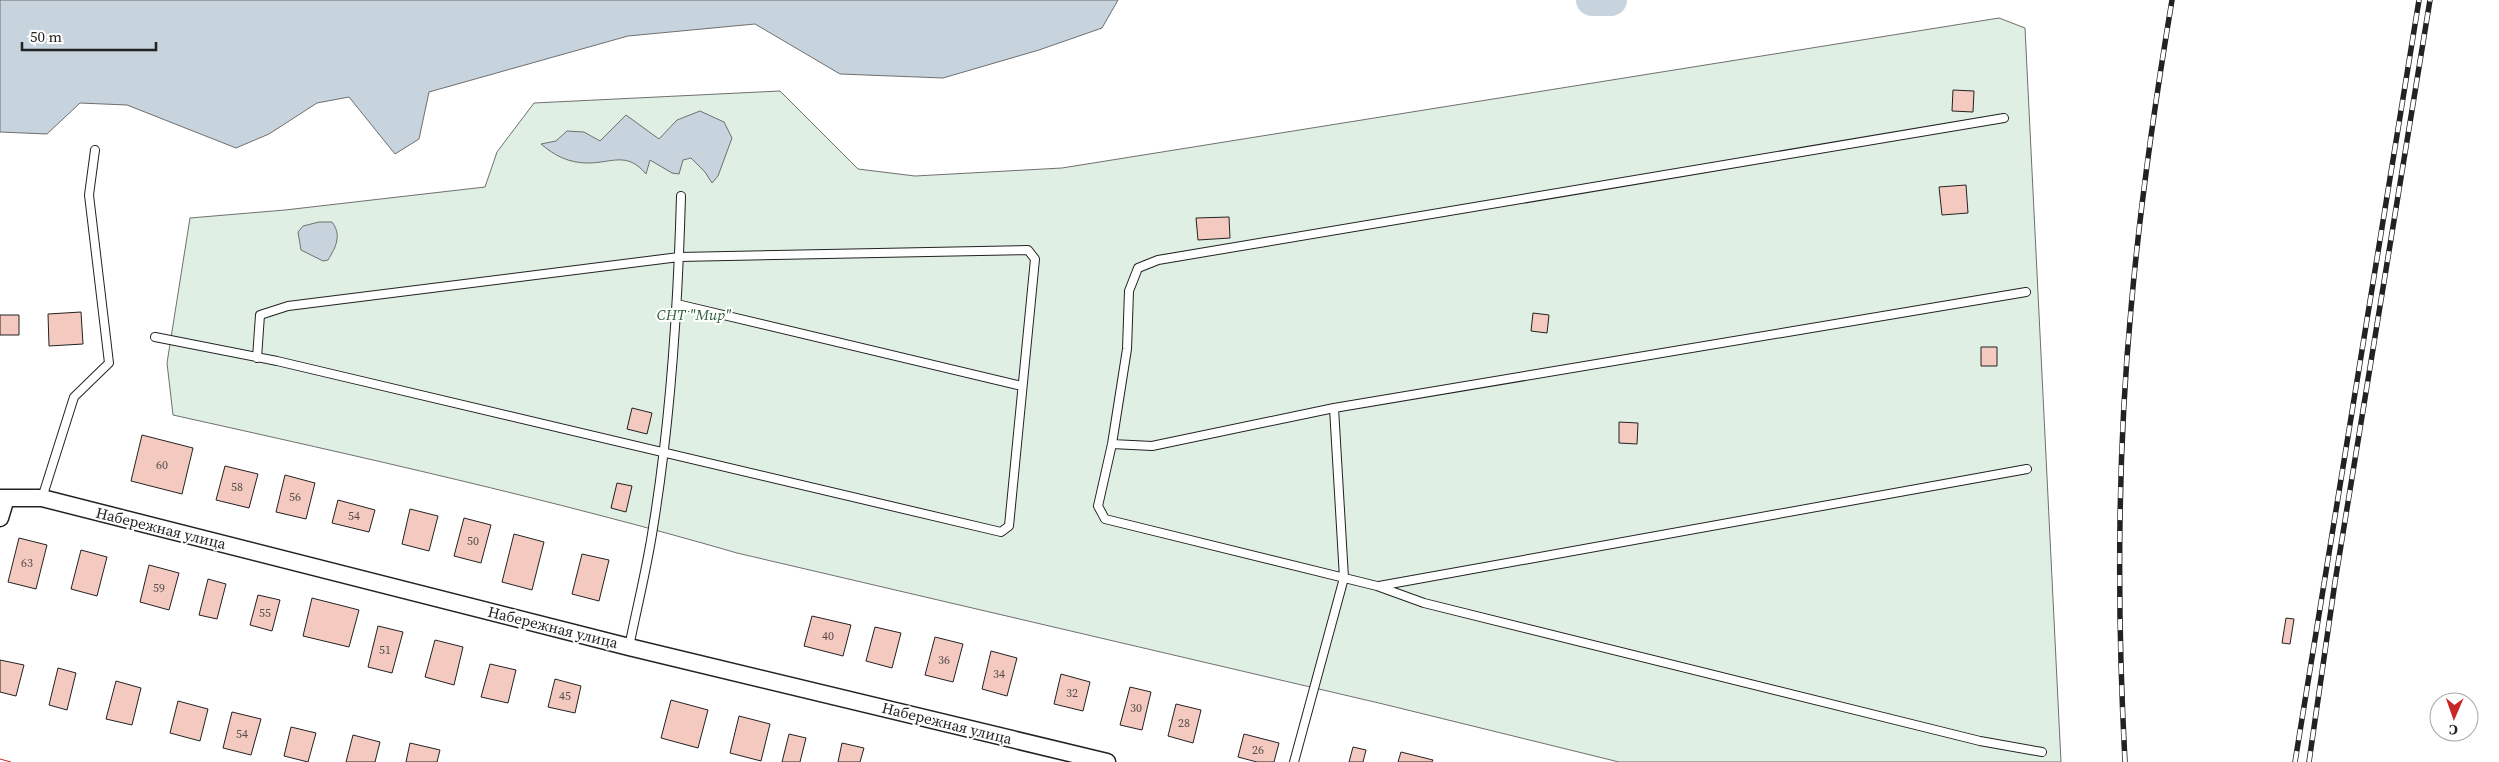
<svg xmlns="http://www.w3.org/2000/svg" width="2499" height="762" viewBox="0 0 2499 762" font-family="'Source Serif 4',serif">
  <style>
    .green { fill: #e0efe3; stroke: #6f6f6f }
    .water { fill: #c7d3dd; stroke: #6f6f6f }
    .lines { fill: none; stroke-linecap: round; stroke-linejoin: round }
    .river { stroke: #c7d3dd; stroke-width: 32 }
    .building { fill: #f3c9c0; stroke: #222 }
    .lane-casing { stroke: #222; stroke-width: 10 }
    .street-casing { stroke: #222; stroke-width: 19 }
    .lane { stroke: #fff; stroke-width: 8 }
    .street { stroke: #fff; stroke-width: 16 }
    .rail-casing { stroke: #222; stroke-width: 5.5 }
    .rail { stroke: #fff; stroke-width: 4; stroke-dasharray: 11; stroke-linecap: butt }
    .power { stroke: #c62828; stroke-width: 1; stroke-dasharray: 18 4 2.5 4; stroke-linecap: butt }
    .labels { text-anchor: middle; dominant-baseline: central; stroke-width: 4; stroke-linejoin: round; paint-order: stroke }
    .number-label { font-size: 12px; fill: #564c4a }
    .park-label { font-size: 15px; font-style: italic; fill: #2f5e38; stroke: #fff }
    .street-label { font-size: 15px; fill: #222; stroke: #fff }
  </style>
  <rect width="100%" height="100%" fill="#fff"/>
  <path class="green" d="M1999,18L2025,28L2061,762H1619L1383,704L737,553C551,499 362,457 173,415L167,363L190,218L285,210L485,187L497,152L534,103L780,91L858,169L915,176L1062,168Z"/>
  <path class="water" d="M0,0H1118L1102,28L1039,50L943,78L840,74L755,24L628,36L429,92L419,139L395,154L349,97L317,103L269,134L236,148L127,105L80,103L47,134L0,132Z
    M700,111L724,122L732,138L718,176L712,183L705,172L691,158L683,160L679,174L672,173L650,160L646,174C627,151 612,163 588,163C569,163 555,156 541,144L556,141L567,131L584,132L600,141L626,115L659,139L677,120Z
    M319,222H332C342,235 336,247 328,260L323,261L301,250L298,232L303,226Z"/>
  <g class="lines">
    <path class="river" d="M1592,0H1611"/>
  </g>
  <path class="building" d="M1953,90L1974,91L1973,112L1952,111Z
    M1966,185L1968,213L1942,215L1939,187Z
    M1229,217L1230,238L1198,240L1196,218Z
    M81,312L83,344L49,346L48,314Z
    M1533,313L1549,315L1547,333L1531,331Z
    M0,315H19V335H0Z
    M1981,347H1997V366H1981Z
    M632,408L652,413L647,434L627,429Z
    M1619,422L1638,423L1637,444L1619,443Z
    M142,435L193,448L182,494L131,481Z
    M225,466L258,474L249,508L216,500Z
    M285,475L315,483L306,519L276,512Z
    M617,483L632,486L626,512L611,508Z
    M338,500L375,510L369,532L332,523Z
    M410,509L438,516L429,551L402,544Z
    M464,518L491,525L481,563L454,556Z
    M514,534L544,542L532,590L502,582Z
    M19,538L47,545L36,589L8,582Z
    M81,550L107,557L97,596L71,589Z
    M582,554L609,560L599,601L572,594Z
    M149,565L179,573L169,610L140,602Z
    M208,579L226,584L217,619L199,615Z
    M258,595L280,600L272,631L250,625Z
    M312,598L359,610L349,647L303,636Z
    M812,616L851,625L843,656L804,646Z
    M2286,618L2294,619L2290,644L2282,643Z
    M378,626L403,632L392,673L368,667Z
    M875,627L901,633L892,668L866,661Z
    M935,637L963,644L953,682L925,675Z
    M435,640L463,647L454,685L425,677Z
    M991,651L1017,658L1007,696L982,689Z
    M0,660L24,665L16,696L0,692Z
    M490,664L516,670L508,703L481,697Z
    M58,668L76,673L67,710L49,705Z
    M1061,674L1090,682L1083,711L1054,704Z
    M555,679L581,686L575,713L548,707Z
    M116,681L141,688L132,725L106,719Z
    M1130,687L1151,692L1142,730L1120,725Z
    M671,700L708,710L698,748L661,738Z
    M178,701L208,709L200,741L170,733Z
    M1176,704L1201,710L1193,743L1168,736Z
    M232,712L261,719L251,755L223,748Z
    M739,716L770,724L761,761L730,753Z
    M291,727L316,733L308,762L284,756Z
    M789,734L806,738L800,762H782Z
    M1244,734L1279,743L1274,762H1257L1238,757Z
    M353,735L380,742L375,762H346Z
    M410,743L440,750L437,762H406Z
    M842,743L864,748L860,762H838Z
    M1353,747L1366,750L1363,762H1349Z
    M1401,752L1433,760L1432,762H1398Z"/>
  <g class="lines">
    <defs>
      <path id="lane" d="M2004,118L1158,260L1138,268L1129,291L1127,349L1112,444L1098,506L1105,519L1377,586L1424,603L1980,741L2042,752
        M677,304L1022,386
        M155,337L277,361L1001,532L1009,526L1035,259L1028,250L679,257L288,306L260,315L257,358
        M1112,444L1152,446L1334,408L2026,292
        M42,498L74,397L109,363L89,195L95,150
        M1379,586L2027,469
        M629,647C637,607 647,568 653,528C671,418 678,307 681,196
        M1294,762L1344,578L1334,408"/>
      <path id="street" d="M0,498H42L629,647L1107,762
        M0,518L6,498"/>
    </defs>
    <use href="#lane" class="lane-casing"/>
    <use href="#street" class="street-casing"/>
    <use href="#lane" class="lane"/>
    <use href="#street" class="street"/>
    <defs>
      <path id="rail" d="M2125,762C2117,611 2117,459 2131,309C2140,205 2155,102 2172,0
        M2295,762L2419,0
        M2309,762L2335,582L2430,0"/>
    </defs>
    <use href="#rail" class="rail-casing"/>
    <use href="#rail" class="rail"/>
    <path class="power" d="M0,759L11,762"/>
  </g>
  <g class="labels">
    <g class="number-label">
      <text x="162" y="465">60</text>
      <text x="237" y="487">58</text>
      <text x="295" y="497">56</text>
      <text x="354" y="516">54</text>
      <text x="473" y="541">50</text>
      <text x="27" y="563">63</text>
      <text x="159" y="588">59</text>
      <text x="265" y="613">55</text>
      <text x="828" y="636">40</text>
      <text x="385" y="650">51</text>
      <text x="944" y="660">36</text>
      <text x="999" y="674">34</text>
      <text x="1072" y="693">32</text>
      <text x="565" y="696">45</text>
      <text x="1136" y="708">30</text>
      <text x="1184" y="723">28</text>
      <text x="242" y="734">54</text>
      <text x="1258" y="750">26</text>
    </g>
    <g class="park-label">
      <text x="694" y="314">СНТ "Мир"</text>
    </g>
    <g class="street-label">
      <text transform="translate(161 528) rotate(14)">Набережная улица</text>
      <text transform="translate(553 627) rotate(14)">Набережная улица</text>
      <text transform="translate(947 723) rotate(14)">Набережная улица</text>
    </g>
  </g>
  <g transform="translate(2454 717) rotate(182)"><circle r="24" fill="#ffffff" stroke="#a7a7a7"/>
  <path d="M0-4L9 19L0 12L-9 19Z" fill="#c62828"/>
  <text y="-8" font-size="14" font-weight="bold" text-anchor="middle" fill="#222222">С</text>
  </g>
  <path d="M22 42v8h134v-8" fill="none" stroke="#222222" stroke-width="2.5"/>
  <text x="30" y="42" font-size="15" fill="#222222" stroke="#ffffff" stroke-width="4" paint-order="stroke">50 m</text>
</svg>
